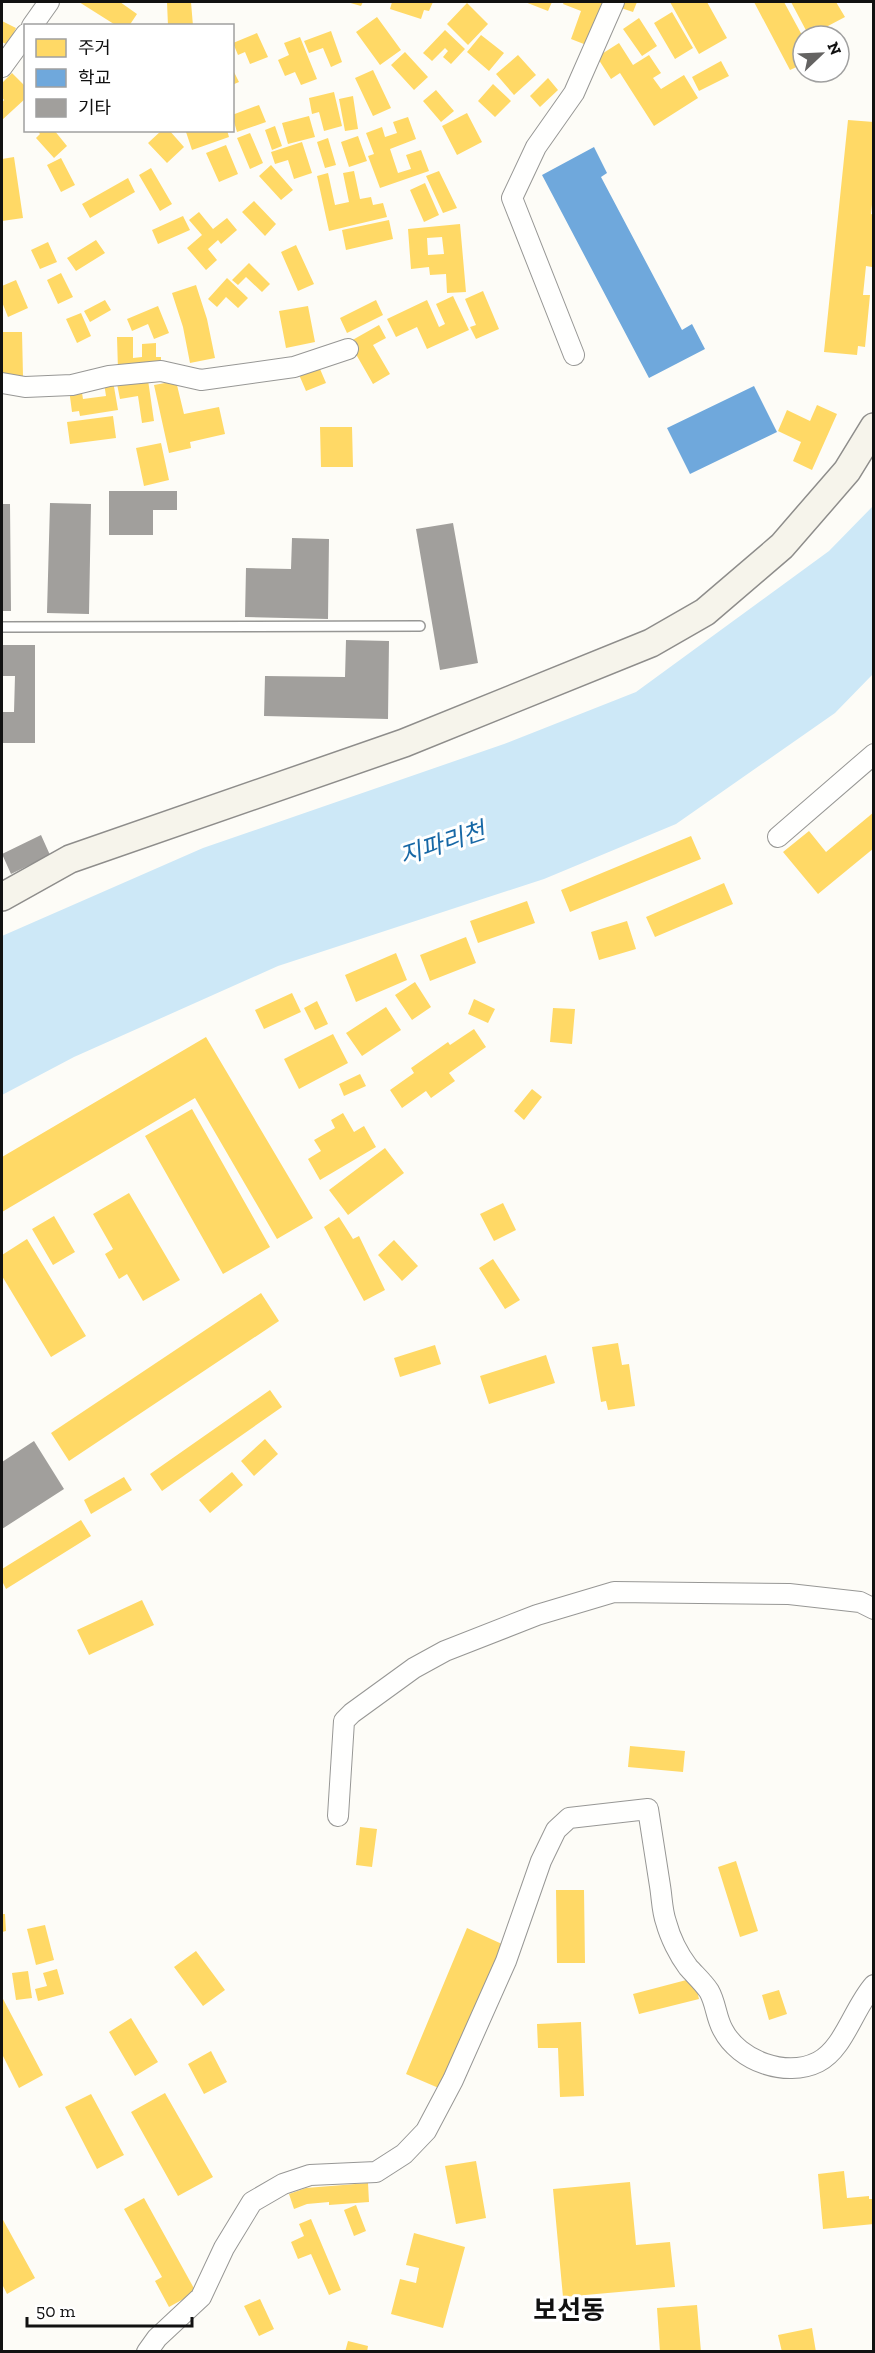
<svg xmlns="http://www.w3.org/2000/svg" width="875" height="2353" viewBox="0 0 875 2353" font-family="'Zilla Slab','Noto Sans KR',serif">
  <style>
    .water { fill: #cde8f7 }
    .homes { fill: #ffd966; fill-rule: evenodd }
    .schools { fill: #6fa8dc }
    .building { fill: #a19f9c }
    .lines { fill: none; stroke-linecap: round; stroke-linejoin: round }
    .lane-casing { stroke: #979795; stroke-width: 12 }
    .street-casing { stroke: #979795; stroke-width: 22 }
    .secondary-casing { stroke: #8e8d8b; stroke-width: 30 }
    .lane { stroke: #fffffe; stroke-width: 9 }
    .street { stroke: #fffffe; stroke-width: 20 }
    .secondary { stroke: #f6f4eb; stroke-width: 27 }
    .labels { text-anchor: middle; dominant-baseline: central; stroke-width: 6; stroke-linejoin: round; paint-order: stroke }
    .water-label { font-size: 24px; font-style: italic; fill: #1768a6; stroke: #fff }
    .quarter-label { font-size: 26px; font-weight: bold; fill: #111; stroke: #fff }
  </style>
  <rect width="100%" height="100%" fill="#fdfcf7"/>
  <path class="water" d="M873,506V674L835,713L676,824L544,879L278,966L74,1057L2,1095V936L203,848L504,744L636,692L829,551Z"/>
  <path class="homes" d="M79,2H120L137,14L129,26H117Z
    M167,2H191L193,26H168Z
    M347,2H363L361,6Z
    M392,2H433L429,11L424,10L421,19L390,9Z
    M525,2H552L548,11Z
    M564,2H604L589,46L571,39L581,11L563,4Z
    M620,2H637L633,12L618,7Z
    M670,2H707L727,38L699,54Z
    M754,2H784L803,37V64L790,70Z
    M791,2H836L845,17L809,36Z
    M467,3L488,24L468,45L447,24Z
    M672,12L693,48L675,59L654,23Z
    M377,17L401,50L380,65L356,32Z
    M639,18L657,46L642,56L623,29Z
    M2,21L16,28L8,45L2,42Z
    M445,30L465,49L451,64L443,57L448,51L445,48L432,61L423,53Z
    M331,31L342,62L331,67L323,48L309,53L304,41Z
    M257,33L268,57L250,64L245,52L238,55L233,43Z
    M481,35L504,53L489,71L467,52Z
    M300,37L317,79L301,85L295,72L285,76L278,60L289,55L284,43Z
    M619,43L633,65L649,55L661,73L653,78L661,89L684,75L698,98L654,126L620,73L611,79L597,57Z
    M405,52L428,77L414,90L391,65Z
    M518,55L536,75L514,95L496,74Z
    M721,61L729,76L699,91L692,77Z
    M232,68L239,82L232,85Z
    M373,70L391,108L373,116L355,78Z
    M12,73L26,87V98L2,120V103L4,100L2,97V83Z
    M548,78L558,90L540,107L530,96Z
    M493,84L511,101L495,117L478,101Z
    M436,90L454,111L441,122L423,101Z
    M334,92L342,126L324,131L319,112L312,114L309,98Z
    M353,96L358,129L345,131L339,99Z
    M259,105L266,122L237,132L232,115Z
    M467,113L482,142L457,155L442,126Z
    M309,116L315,137L288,144L282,123Z
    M408,117L416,139L390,149L398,173L411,169L406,155L421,150L429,171L380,188L368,156L374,154L366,133L382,127L385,137L397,133L393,122Z
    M848,120L874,122V186L871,214L874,215V256L872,267L866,266L863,295H870L865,347L858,346L857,355L824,352Z
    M275,126L282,146L272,150L265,130Z
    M37,130H54L67,146L54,158L36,138L40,134Z
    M162,130H169L184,147L167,163L148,143Z
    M189,130H227L229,137L192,150L186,132Z
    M250,133L263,163L250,169L237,138Z
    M358,136L367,161L349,167L341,142Z
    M328,138L336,165L325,168L317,142Z
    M302,142L312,173L294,179L288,160L275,164L271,152Z
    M226,145L238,174L219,182L206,153Z
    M14,157L23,218L2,221V159Z
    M61,158L75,185L61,192L47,165Z
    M271,165L293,190L281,200L259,176Z
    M151,168L172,204L160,211L139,175Z
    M354,171L360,199L371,197L373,205L383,203L387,217L329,231L317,176L328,173L335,205L349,202L343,173Z
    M439,171L457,208L443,213L426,176Z
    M128,178L135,192L90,218L82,204Z
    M425,183L439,215L424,222L410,190Z
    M254,201L276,224L265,236L242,212Z
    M199,212L213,229L227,218L237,230L221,244L218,240L208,249L217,260L206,270L187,248L202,235L189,220Z
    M183,216L190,230L158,244L152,230Z
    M389,220L393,239L346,250L342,230Z
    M460,224L466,292L447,293L446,274L430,275L429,267L411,269L408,229ZM442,237L444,254L428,255L427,238Z
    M96,240L105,253L76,271L67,258Z
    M48,242L57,262L40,269L31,250Z
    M296,245L314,284L298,291L281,252Z
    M249,263L270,284L262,292L246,277L238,285L232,280Z
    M61,273L73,297L58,304L47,280Z
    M227,278L248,298L238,308L226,297L217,307L208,299Z
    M16,280L28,308L8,317L2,302V286Z
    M196,285L207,319L215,358L190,363L183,327L172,293Z
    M483,291L499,329L476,339L470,327L476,325L465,299Z
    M453,296L469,330L427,349L417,327L396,337L387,319L427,300L439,327L445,324L436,304Z
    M105,300L111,310L90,322L84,311Z
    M376,300L383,315L347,333L340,318Z
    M158,306L169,333L154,339L148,324L132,331L127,319Z
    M308,306L315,342L286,348L279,311Z
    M81,313L91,336L77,343L66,319Z
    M379,325L386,338L373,345L390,374L373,384L349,342Z
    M2,332H22L23,376L2,377Z
    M117,337H133V358L142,357V344L156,343V357H161V369L118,370Z
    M317,362L326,383L306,391L297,370Z
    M148,380L154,421L142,423L138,396L120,399L117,384Z
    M113,381L118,410L80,416L79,411L72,412L69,389L81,387L83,399L106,396L104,383Z
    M176,381L184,414L219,407L225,434L190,442L191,448L169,453L154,385Z
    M817,405L837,414L812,470L793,461L801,442L778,431L787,410L810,421Z
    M113,416L116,438L70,444L67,422Z
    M320,427H352L353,467H321Z
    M161,443L169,480L144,486L136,448Z
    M874,812V848L818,894L783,852L809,831L826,852Z
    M691,836L701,859L570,912L561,890Z
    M724,883L733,904L655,937L646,917Z
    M527,901L535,923L478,943L470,921Z
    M627,921L636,949L599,960L591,932Z
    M466,937L476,963L430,981L420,955Z
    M396,953L407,980L356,1002L345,975Z
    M415,982L431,1007L412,1020L395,995Z
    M292,993L301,1012L264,1029L255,1010Z
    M474,999L495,1009L488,1023L468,1014Z
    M317,1001L328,1024L315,1030L304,1008Z
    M386,1007L401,1030L362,1056L346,1033Z
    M553,1008L575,1009L572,1044L550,1042Z
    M474,1029L486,1047L449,1073L455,1081L431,1098L426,1091L402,1108L390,1090L414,1073L411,1068L448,1042L450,1045Z
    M333,1034L348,1063L299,1089L284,1059Z
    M206,1037L313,1218L277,1239L195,1098L2,1212V1157Z
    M360,1074L366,1086L344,1096L339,1084Z
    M532,1089L542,1097L524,1120L514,1111Z
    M192,1109L270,1247L223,1274L145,1136Z
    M343,1113L354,1132L364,1126L376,1147L320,1180L308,1159L321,1151L314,1140L335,1128L331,1120Z
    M385,1148L404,1173L348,1215L329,1190Z
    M129,1193L180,1280L143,1301L127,1274L119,1279L105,1254L113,1249L93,1214Z
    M503,1203L516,1230L494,1241L480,1214Z
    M54,1216L75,1252L53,1265L32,1229Z
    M339,1217L353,1239L359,1236L385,1290L364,1301L324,1227Z
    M27,1239L86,1336L51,1357L2,1276V1255Z
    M394,1240L418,1266L402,1281L378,1255Z
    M493,1259L520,1300L505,1309L479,1268Z
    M261,1293L279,1321L69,1461L51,1433Z
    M618,1343L622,1365L629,1364L635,1406L608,1410L606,1401L601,1402L592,1347Z
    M435,1345L441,1364L400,1377L394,1358Z
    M546,1355L555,1383L489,1404L480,1376Z
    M270,1390L282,1407L162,1491L150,1474Z
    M265,1439L278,1454L254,1476L241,1461Z
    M232,1472L243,1485L210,1513L199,1500Z
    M124,1477L132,1490L91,1514L84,1500Z
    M81,1520L91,1536L6,1589L2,1581V1569Z
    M142,1600L154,1625L89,1655L77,1630Z
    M630,1746L685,1751L683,1772L628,1767Z
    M360,1827L377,1829L372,1867L356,1865Z
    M736,1861L758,1931L740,1937L718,1867Z
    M556,1890H584L585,1963H557Z
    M2,1914H5L6,1931L2,1932Z
    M45,1925L54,1960L36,1965L27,1929Z
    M467,1928L502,1944L441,2089L406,2074Z
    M196,1951L225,1990L203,2006L174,1967Z
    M57,1969L64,1994L38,2001L35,1989L47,1986L43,1973Z
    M28,1971L32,1998L16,2000L12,1973Z
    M694,1978L699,1999L639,2014L633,1994Z
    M779,1990L787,2014L769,2020L762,1995Z
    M2,1997L43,2075L19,2088L2,2054Z
    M131,2018L158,2062L135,2076L109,2032Z
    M581,2022L584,2096L560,2097L558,2048H538L537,2024Z
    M211,2051L227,2082L204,2094L188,2064Z
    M165,2093L213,2177L178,2196L131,2112Z
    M91,2094L124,2155L97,2169L65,2107Z
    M476,2161L486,2218L456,2224L445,2166Z
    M844,2171L847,2198L869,2196V2199H874V2224L823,2229L818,2174Z
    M630,2182L636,2245L670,2242L675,2287L563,2297L553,2189Z
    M368,2183L369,2202L329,2205V2202L307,2204L294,2209L289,2194L306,2188Z
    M144,2198L196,2292L169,2307L155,2281L162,2277L124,2209Z
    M356,2205L366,2231L354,2236L344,2210Z
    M2,2218L35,2278L7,2294L2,2284Z
    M311,2219L341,2290L329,2295L311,2254L298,2259L291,2242L304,2236L299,2224Z
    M414,2233L465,2247L443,2328L391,2314L400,2279L416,2283L419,2268L406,2265Z
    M260,2299L274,2329L259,2336L244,2306Z
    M697,2305L701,2352H660L657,2308Z
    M812,2328L816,2352H782L778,2335Z
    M348,2341L368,2346L367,2352H345Z"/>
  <path class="schools" d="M594,147L607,173L601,177L682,330L692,324L705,349L649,378L542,175Z
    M754,386L777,432L690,474L667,428Z"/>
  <path class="building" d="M109,491H177V510H153V535H109Z
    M50,503L91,504L89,614L47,613Z
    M2,504H10L11,611H2Z
    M453,523L478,663L440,670L416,529Z
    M292,538L329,539L328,619L245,617L246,568L291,569Z
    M346,640L389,641L388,719L264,716L265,676L345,677Z
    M2,645H35V743H2V712H14L15,676H2Z
    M41,835L50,855L11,874L2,854Z
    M34,1441L64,1489L2,1529V1462Z"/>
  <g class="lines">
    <defs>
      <path id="lane" d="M2,627L420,626"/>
      <path id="street" d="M32,26L49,2
        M2,67L26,34
        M574,355L512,198L536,147L574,93L614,2
        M2,383L25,387L72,385L109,376L161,371L201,380L294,367L348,349
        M778,837L874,754
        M338,1816L344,1721L352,1713L414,1668L445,1651L537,1615L614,1592L789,1594L860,1602L874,1609
        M147,2352L157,2338L201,2297L224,2248L252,2202L283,2184L310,2175L376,2172L404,2154L426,2131L453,2080L506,1961L541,1861L556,1830L569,1818L648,1809C652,1835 656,1861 660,1886C662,1898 662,1911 666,1922C670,1937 679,1955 688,1967C695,1975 703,1982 709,1991C716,2003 716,2018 723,2030C739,2061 786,2078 818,2062C844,2049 854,2007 874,1985"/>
      <path id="secondary" d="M2,897L70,859L404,743L651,643L705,612L782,546L847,471L874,427"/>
    </defs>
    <use href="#lane" class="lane-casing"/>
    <use href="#street" class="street-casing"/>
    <use href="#secondary" class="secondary-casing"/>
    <use href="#lane" class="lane"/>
    <use href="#street" class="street"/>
    <use href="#secondary" class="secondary"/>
  </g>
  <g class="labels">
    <g class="water-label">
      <text transform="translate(442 843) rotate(-18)">지파리천</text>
    </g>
    <g class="quarter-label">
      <text x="569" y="2310">보선동</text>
    </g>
  </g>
  <rect width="875" height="2353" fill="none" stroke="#111111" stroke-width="6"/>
  <rect x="24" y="24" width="210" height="108" fill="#ffffff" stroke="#a0a0a0" stroke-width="1.5"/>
  <rect x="36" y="39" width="30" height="18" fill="#ffd966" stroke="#a0a0a0" stroke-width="1.5"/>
  <text x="78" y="54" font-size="18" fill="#111111">주거</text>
  <rect x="36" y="69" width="30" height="18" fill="#6fa8dc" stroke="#a0a0a0" stroke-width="1.5"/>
  <text x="78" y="84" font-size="18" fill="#111111">학교</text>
  <rect x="36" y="99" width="30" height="18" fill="#a19f9c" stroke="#a0a0a0" stroke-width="1.5"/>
  <text x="78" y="114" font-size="18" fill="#111111">기타</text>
  <g transform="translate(821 54) rotate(67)"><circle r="28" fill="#ffffff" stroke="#a0a0a0" stroke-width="1.5"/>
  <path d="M0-4.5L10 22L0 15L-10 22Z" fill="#646362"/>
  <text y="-9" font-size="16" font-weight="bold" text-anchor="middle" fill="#111111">N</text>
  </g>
  <path d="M27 2317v9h165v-9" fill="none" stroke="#111111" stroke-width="3"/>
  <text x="36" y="2317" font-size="18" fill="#111111" stroke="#ffffff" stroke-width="4.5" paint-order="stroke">50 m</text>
</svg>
